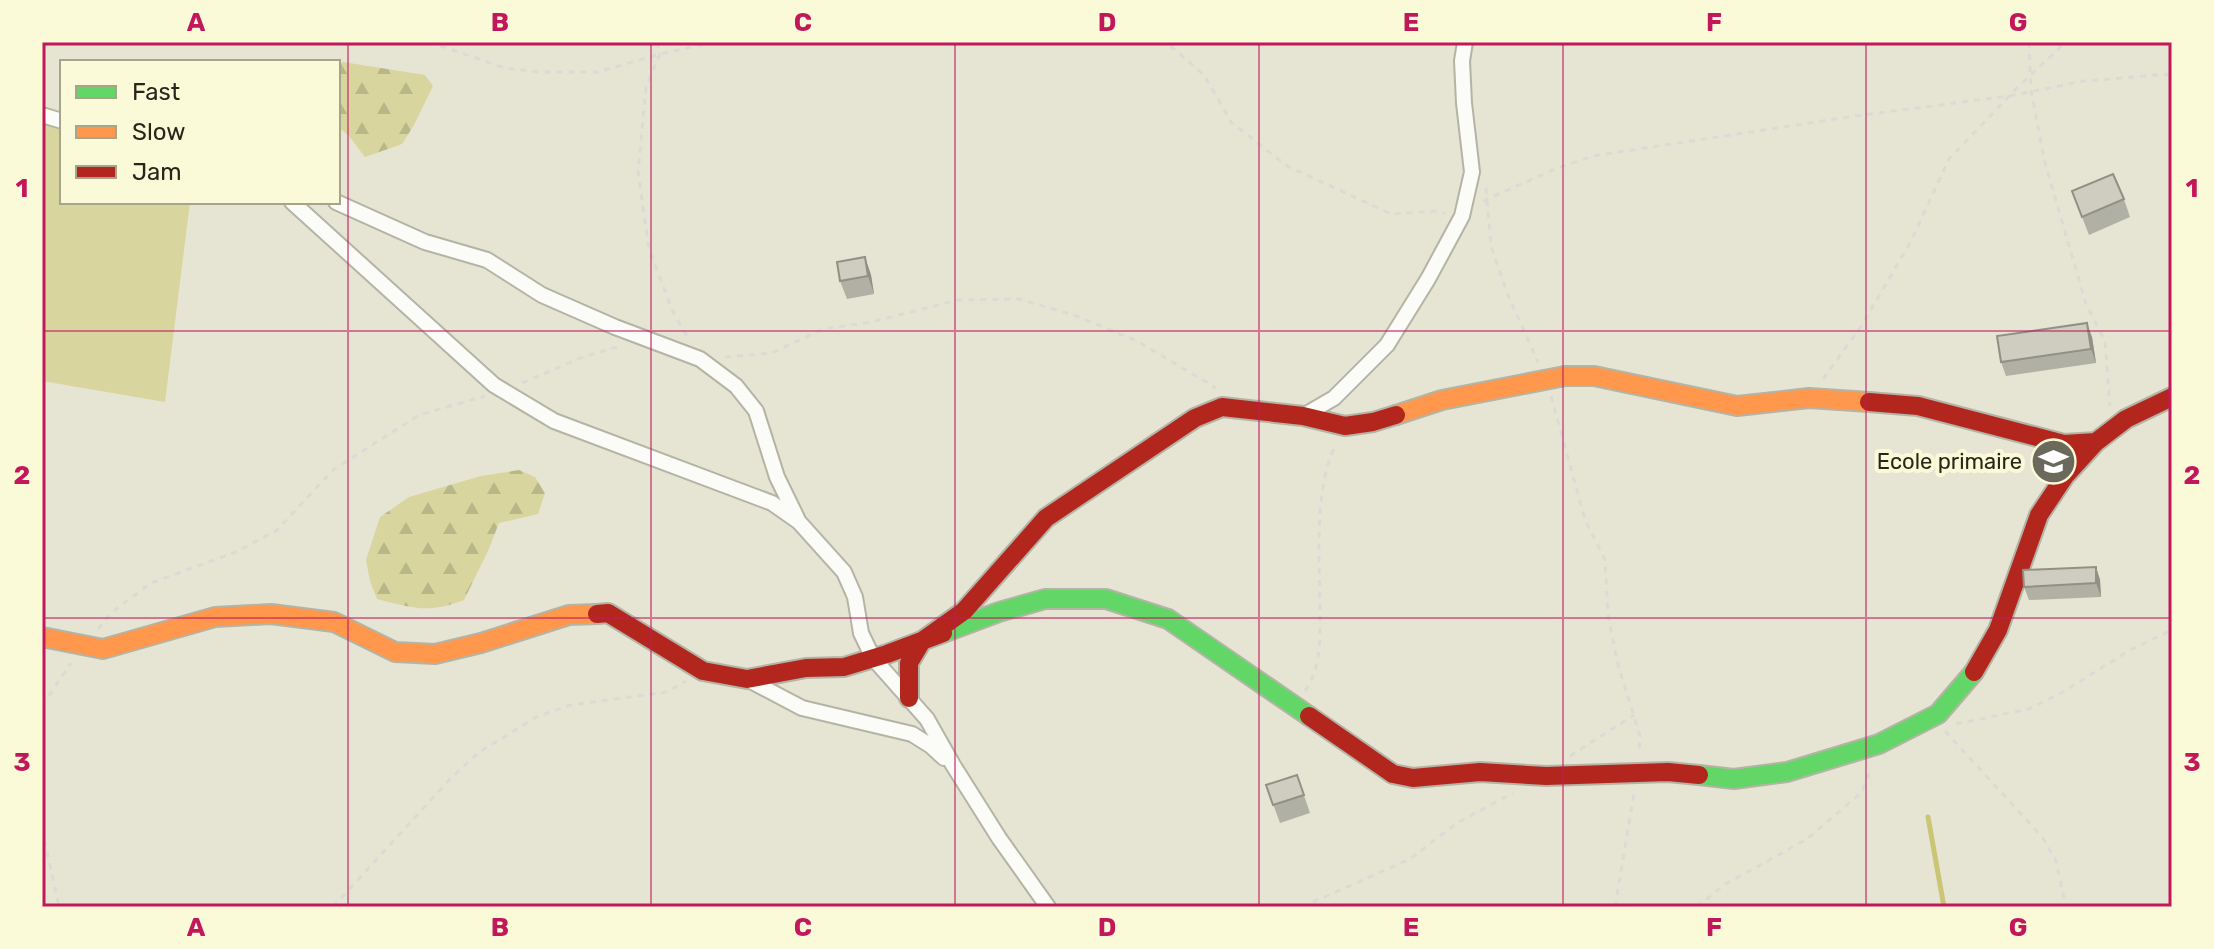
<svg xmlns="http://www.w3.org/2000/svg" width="2214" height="949" viewBox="0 0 2214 949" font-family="Rubik,sans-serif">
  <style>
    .green { fill: #d8d59e }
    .forest { fill: url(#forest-firs) }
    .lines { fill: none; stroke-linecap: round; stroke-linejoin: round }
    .stream { stroke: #cac675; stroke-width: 5 }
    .street-casing { stroke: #b4b4a6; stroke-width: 18 }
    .fast-casing { stroke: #b4b4a6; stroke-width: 22 }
    .slow-casing { stroke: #b4b4a6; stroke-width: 22 }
    .jam-casing { stroke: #b4b4a6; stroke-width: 22 }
    .path { stroke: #dbdbd6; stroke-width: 3; stroke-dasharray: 6 6; stroke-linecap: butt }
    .street { stroke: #fbfbf8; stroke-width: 14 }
    .fast { stroke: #63d668; stroke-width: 18 }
    .slow { stroke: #ff974d; stroke-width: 18 }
    .jam { stroke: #b3261e; stroke-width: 18 }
    .wall { fill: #b1b0a4 }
    .shaded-wall { fill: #909086 }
    .building { fill: #cecdbf; stroke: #909086; stroke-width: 2 }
    .grid { fill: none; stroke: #c2185b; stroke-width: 2; stroke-opacity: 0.55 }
    .labels { text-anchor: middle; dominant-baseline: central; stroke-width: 8; stroke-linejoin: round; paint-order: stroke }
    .poi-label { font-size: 22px; fill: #27261a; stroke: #fbfad8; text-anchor: end }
    .neatline { fill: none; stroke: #c2185b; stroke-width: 3 }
    .grid-label { font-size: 26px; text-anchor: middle; font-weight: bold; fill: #c2185b }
  </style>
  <defs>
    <pattern id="forest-firs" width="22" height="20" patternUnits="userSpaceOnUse" patternTransform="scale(2)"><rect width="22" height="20" fill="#d8d59e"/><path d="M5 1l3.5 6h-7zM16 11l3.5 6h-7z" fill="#b9b788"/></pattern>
  </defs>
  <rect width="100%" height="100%" fill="#e6e5d3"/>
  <path class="green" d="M42,115L62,121V202H190L165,402L42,381Z"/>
  <path class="forest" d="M343,62L425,75L433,86L414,125L402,144L365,157L349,136L338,127V65Z
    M519,470L535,477L545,493L538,514L499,523L488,551L464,600C427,614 414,608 377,599L370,581L366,560L380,517L409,497L481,476Z"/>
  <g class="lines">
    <path class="stream" d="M1928,817L1944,907"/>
    <defs>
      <path id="street" d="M42,115L62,121
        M292,202L494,385L554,421L772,503L799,522L844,572L855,597L861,633L873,658L927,719L953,765L999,838L1048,907
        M336,202L425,242L487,260L542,295L615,327L700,359L736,386L756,411L777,477L797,518
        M1303,416L1334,398L1387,345L1428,279L1462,216L1472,172L1464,103L1462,61L1465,42
        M747,679L802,708L912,734L931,746L944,758"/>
      <path id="fast" d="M943,633L999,612L1045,599H1106L1168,619L1309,716
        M1699,775L1734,779L1787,772L1879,744L1938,714L1974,672"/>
      <path id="slow" d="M1396,415L1442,400L1565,376H1594L1737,406L1809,398L1869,402
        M42,637L103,649L215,617L271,614L334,622L395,652L435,654L481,643L569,615L597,614"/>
      <path id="jam" d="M1869,402L1918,406L2064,444L2096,442L2126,419L2172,397
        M597,614L608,613L703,671L747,679L806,668L844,667L887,654L943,633
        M1974,672L1998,630L2039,515L2065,476L2096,442
        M909,698V663L922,641L964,611L1046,518L1195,418L1222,407L1303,416L1345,426L1373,422L1396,415
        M1309,716L1393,774L1413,778L1480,772L1546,776L1668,772L1699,775"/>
    </defs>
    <use href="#street" class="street-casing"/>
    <use href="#fast" class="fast-casing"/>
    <use href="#slow" class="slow-casing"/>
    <use href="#jam" class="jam-casing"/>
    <path class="path" d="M429,42L505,68L539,72H598L660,54L715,42
      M657,42L660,54L646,87L638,172L649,249L673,312L687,336
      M1159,42L1173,48L1204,75L1231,122L1287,166L1391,214L1437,211L1445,213
      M2029,42L2031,91L2045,163L2086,304L2105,341L2110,406
      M1486,188L1491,246L1507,293L1538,362
      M1483,201L1555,169L1593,156L1855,116L2009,96L2084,81L2172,74
      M725,357L772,353L823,329L871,322L958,300L1019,299L1074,315L1137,341L1216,388
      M1823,379L1862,325L1910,243L1949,159L2018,87L2066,42
      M522,383L583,357L620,346
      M1551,396L1585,520L1605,560L1608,614L1617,661L1640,736L1639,754
      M98,629L111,613L151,583L236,552L277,530L333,470L419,415L485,396
      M1305,691C1321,669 1320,639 1320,613C1320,561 1313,490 1336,444
      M42,706L71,663
      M1956,724L2029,709L2063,692L2130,650L2172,630
      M1945,731L2043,838L2056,861L2066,907
      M1570,756L1634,715
      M42,828L59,907
      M333,907L451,778L478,753L538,716L571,705L667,692L686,681
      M1302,907L1410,859L1457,823L1513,793
      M1615,907L1634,793
      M1697,907L1724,885L1807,839L1862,792L1871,767"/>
    <use href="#street" class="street"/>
    <use href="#fast" class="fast"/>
    <use href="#slow" class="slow"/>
    <use href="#jam" class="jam"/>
  </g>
  <path class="wall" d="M2072,191L2124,199L2130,217L2089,235Z
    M865,257L871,275L874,294L847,299L840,281Z
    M2092,337L2096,363L2006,376L2001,362Z
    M2096,567L2100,580L2101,597L2029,600L2024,587Z
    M1297,775L1310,813L1280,823L1266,785Z"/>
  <path class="shaded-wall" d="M865,257L871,275L874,294L868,276Z
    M2087,323L2092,337L2096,363L2091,349Z
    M2096,567L2100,580L2101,597L2096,583Z"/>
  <path class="building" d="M2113,174L2124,199L2082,217L2072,191Z
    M865,257L868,276L840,281L837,262Z
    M2087,323L2091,349L2001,362L1997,336Z
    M2096,567V583L2024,587L2023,570Z
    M1297,775L1304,795L1273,805L1266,785Z"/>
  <path class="grid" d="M348,42V907M651,42V907M955,42V907M1259,42V907M1563,42V907M1866,42V907M42,331H2172M42,618H2172"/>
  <defs>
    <symbol id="school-disc" viewBox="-11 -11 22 22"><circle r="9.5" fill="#6a695b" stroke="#fbfad8"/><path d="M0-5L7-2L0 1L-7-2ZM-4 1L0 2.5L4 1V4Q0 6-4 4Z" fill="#fff"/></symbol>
  </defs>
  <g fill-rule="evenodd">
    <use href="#school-disc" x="2028" y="436" width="51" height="51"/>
  </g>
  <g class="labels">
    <g class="poi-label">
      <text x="2022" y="461">Ecole primaire</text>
    </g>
  </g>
  <rect width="2214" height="949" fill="none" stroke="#fbfad8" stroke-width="88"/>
  <rect x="60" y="60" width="280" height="144" fill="#fbfad8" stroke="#a6a58c" stroke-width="2"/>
  <rect x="76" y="86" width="40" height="12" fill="#63d668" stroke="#a6a58c" stroke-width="2"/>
  <text x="132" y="100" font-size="24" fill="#27261a">Fast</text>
  <rect x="76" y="126" width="40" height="12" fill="#ff974d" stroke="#a6a58c" stroke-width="2"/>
  <text x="132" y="140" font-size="24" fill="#27261a">Slow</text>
  <rect x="76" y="166" width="40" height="12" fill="#b3261e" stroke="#a6a58c" stroke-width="2"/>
  <text x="132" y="180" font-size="24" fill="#27261a">Jam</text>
  <rect x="44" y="44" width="2126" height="861" class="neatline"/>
  <g class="grid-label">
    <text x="196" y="31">A</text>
    <text x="500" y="31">B</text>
    <text x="803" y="31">C</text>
    <text x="1107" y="31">D</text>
    <text x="1411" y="31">E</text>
    <text x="1714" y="31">F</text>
    <text x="2018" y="31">G</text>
    <text x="22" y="197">1</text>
    <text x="2192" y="197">1</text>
    <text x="22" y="484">2</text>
    <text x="2192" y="484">2</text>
    <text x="22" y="771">3</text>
    <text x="2192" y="771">3</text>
    <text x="196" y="936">A</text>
    <text x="500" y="936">B</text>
    <text x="803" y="936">C</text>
    <text x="1107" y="936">D</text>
    <text x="1411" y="936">E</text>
    <text x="1714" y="936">F</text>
    <text x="2018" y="936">G</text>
  </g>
</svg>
